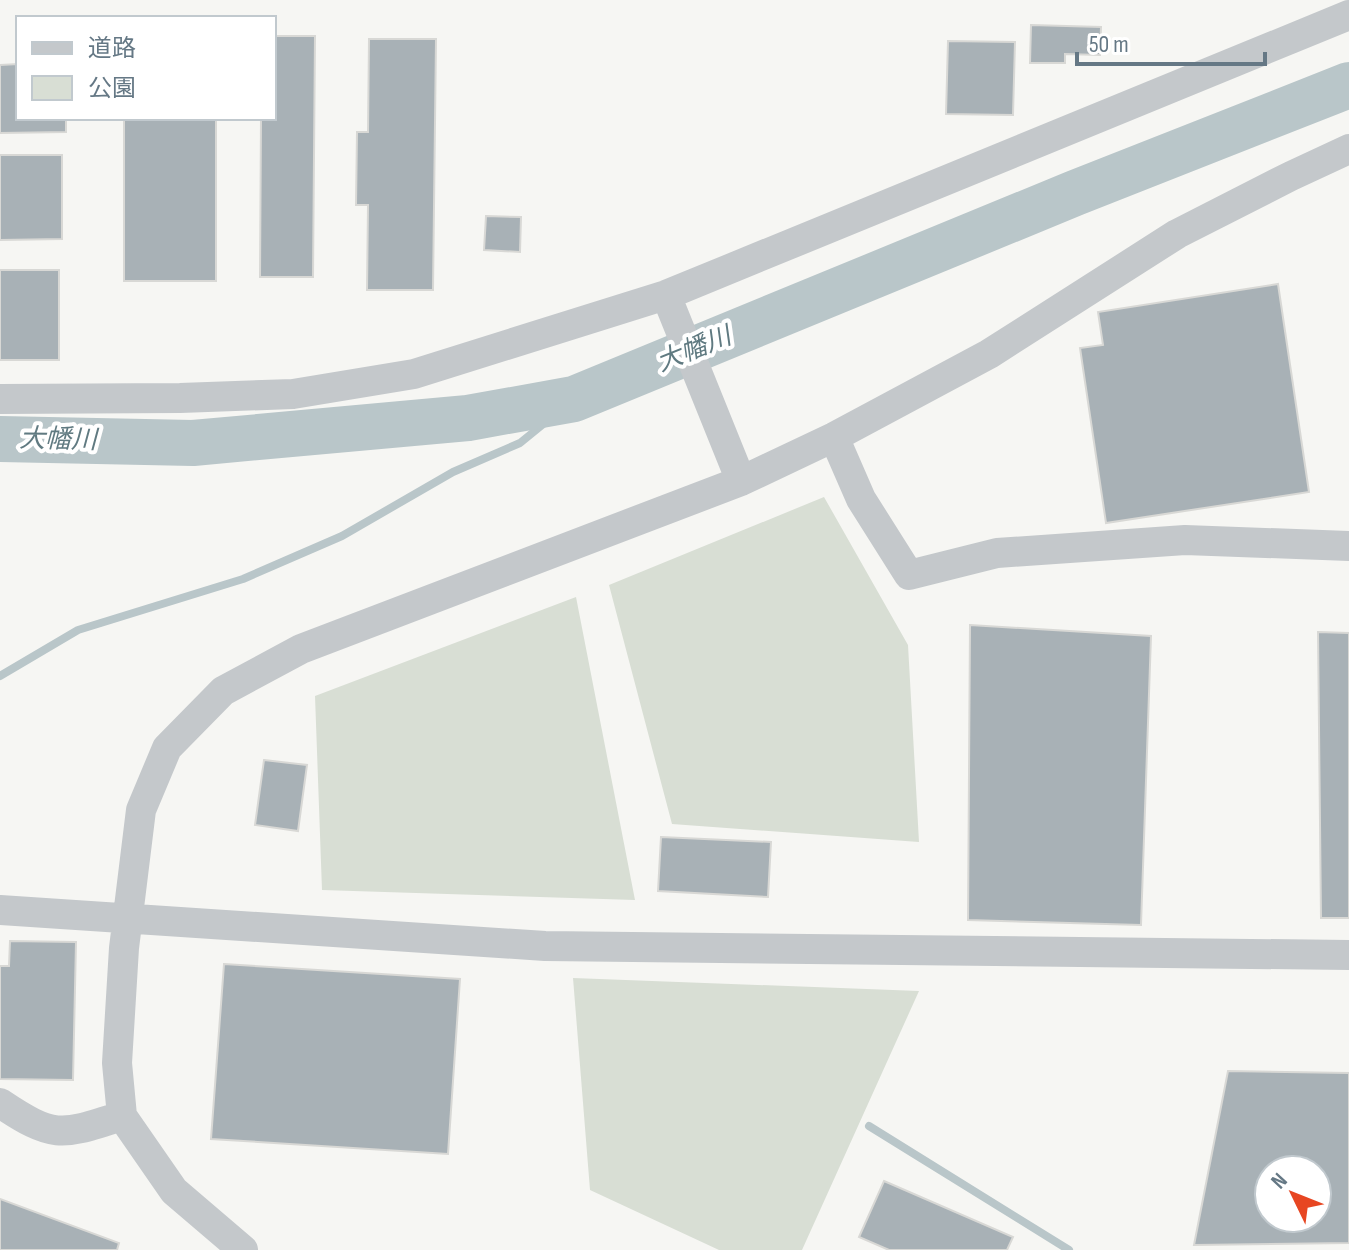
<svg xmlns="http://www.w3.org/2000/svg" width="1349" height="1250" viewBox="0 0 1349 1250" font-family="'Sofia Sans Condensed','Noto Sans JP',sans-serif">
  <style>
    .green { fill: #d8ded4 }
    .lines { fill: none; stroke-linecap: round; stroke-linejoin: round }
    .stream { stroke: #b9c6c9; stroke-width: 8 }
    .river { stroke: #b9c6c9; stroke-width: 46 }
    .building { fill: #a8b1b6; stroke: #d8d8d5; stroke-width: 2; fill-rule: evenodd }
    .minor { stroke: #c4c8cb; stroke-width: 30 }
    .labels { text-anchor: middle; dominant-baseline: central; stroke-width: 8; stroke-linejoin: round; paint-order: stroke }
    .water-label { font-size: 26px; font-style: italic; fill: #607a81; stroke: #fff }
  </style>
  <rect width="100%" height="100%" fill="#f6f6f3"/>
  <path class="green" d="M824,497L908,645L919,842L672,824L609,585Z
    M576,597L635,900L322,890L315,696Z
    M573,978L919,991L802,1250H719L590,1190Z"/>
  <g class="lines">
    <path class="stream" d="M0,676L78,630L243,579L342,536L453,472L520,443L574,399
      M869,1126L1069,1250"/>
    <path class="river" d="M0,439L193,443L468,418L574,399L1075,193L1349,85"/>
  </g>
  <path class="building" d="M1031,25L1101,27L1100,55L1065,54V63H1030Z
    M274,36H315L313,277H260L261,118H274Z
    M369,39H436L433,290H367L368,205H356L357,132H368Z
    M948,41L1015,42L1013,115L946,114Z
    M18,64V118H66V132L0,133V65Z
    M124,118H216V281H124Z
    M0,155H62V239L0,240Z
    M486,216L521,217L520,252L484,250Z
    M0,270H59V360H0Z
    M1278,284L1309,492L1106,523L1080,348L1103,345L1098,312Z
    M970,625L1151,636L1141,925L968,920Z
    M1318,632L1349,633V918H1321Z
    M264,760L307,765L298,831L255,825Z
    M661,837L771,842L768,897L658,891Z
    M10,941L76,942L73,1080L0,1079V966H9Z
    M224,964L460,979L448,1154L211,1139Z
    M1228,1071L1349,1073V1243L1194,1245ZM1269,1170H1317V1218H1269Z
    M884,1181L1013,1237L1007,1250H889L859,1237Z
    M0,1199L119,1243L117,1250H0Z"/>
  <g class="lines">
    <path class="minor" d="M666,295L741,481
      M0,399L180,398L293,394L414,374L666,295L1349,15
      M834,437L861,499L909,575L997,553L1185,540L1349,546
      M0,910L545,946L1349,955
      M0,1103C55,1140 62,1135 122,1116
      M243,1250L174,1191L122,1116L117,1063L124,948L141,810L167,748L223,691L301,649L741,481L834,437L989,354L1177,234L1291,176L1349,149"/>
  </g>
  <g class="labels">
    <g class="water-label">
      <text transform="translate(694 350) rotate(-22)">大幡川</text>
      <text transform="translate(58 440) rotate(1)">大幡川</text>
    </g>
  </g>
  <rect x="16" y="16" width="260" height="104" fill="#ffffff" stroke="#c1c9ce" stroke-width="2"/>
  <rect x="32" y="42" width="40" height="12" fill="#c4c8cb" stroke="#c1c9ce" stroke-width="2"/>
  <text x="88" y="56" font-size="24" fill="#657885">道路</text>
  <rect x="32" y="76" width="40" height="24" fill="#d8ded4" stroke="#c1c9ce" stroke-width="2"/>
  <text x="88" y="96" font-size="24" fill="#657885">公園</text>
  <g transform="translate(1293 1194) rotate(313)"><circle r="38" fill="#ffffff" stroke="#c1c9ce" stroke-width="2"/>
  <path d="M0-6L14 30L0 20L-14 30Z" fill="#e74622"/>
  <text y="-12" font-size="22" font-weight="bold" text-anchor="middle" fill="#657885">N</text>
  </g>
  <path d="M1077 52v12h188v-12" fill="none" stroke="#657885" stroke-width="4"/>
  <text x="1089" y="52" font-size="24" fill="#657885" stroke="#ffffff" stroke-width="6" paint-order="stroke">50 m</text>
</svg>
